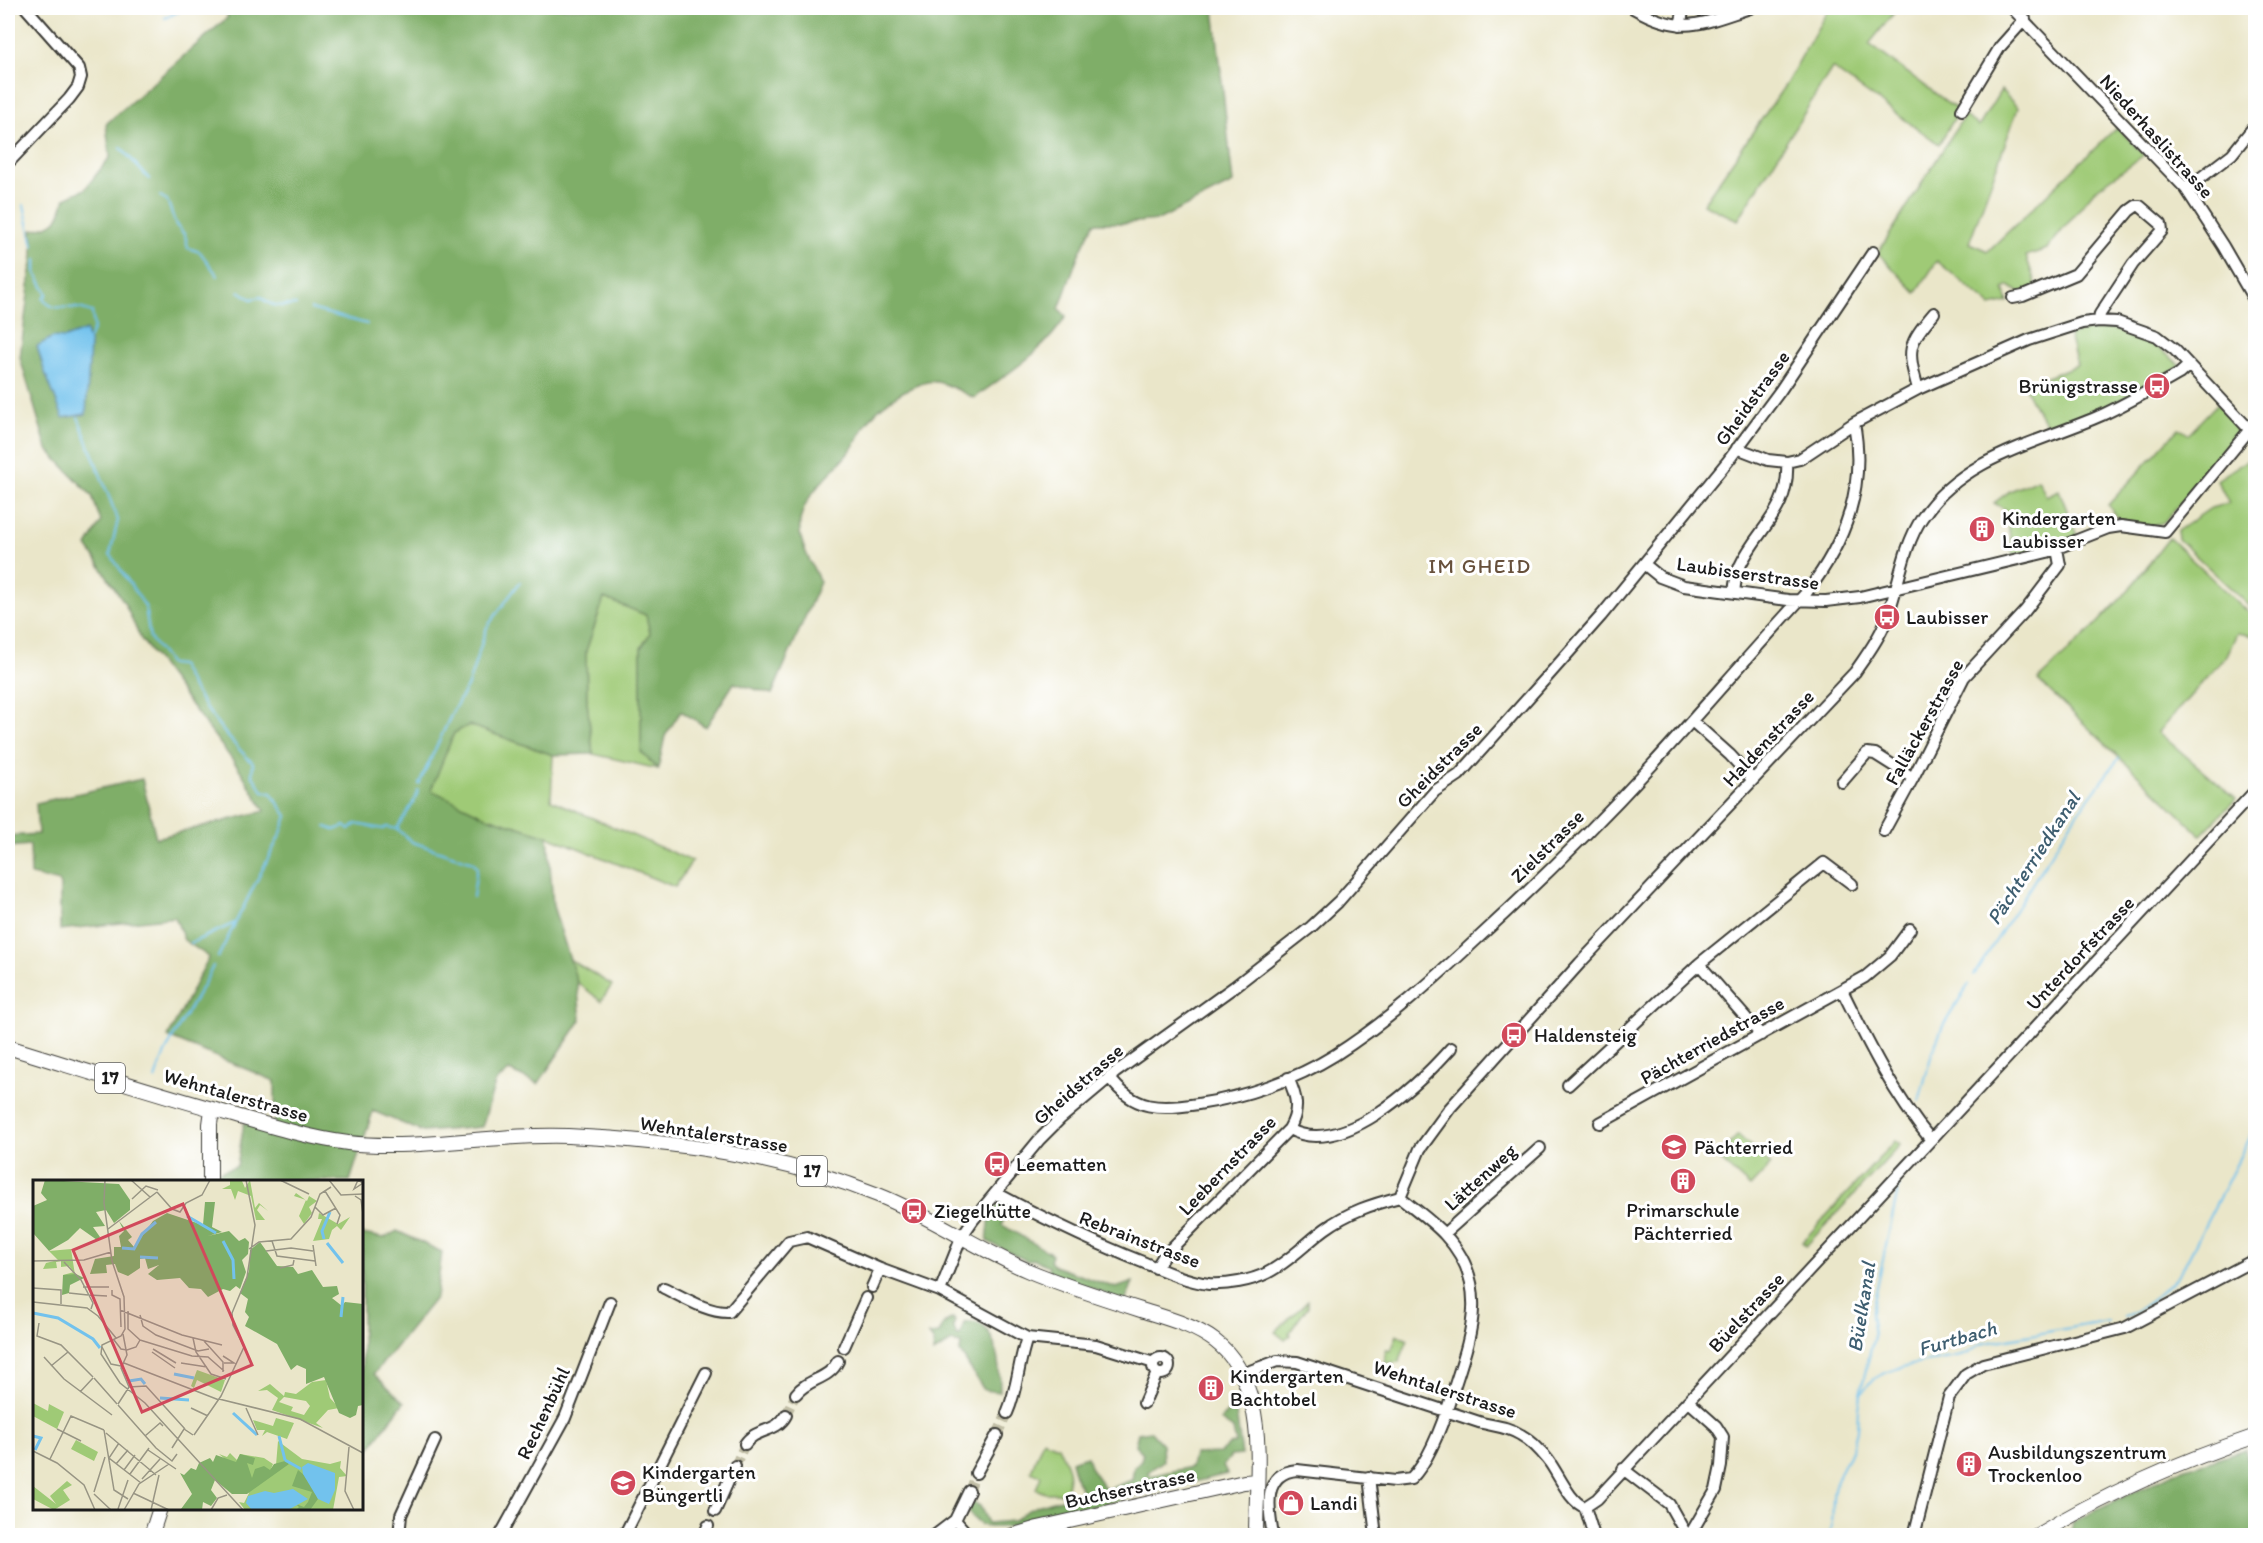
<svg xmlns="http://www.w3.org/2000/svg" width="2263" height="1543" viewBox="0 0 2263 1543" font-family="Itim,sans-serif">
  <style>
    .green { fill: #9fca76; stroke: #5e7349; stroke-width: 1.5 }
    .forest { fill: #7fae67; stroke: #4e6542; stroke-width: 1.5 }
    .water { fill: #72c2ed; stroke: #476f84; stroke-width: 1.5 }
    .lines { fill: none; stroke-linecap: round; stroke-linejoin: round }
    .stream { stroke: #72c2ed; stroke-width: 2 }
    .minor-tunnel { stroke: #c1bea6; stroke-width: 10; stroke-dasharray: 10 5; stroke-linecap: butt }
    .minor-casing { stroke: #3b3a36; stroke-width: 14 }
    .major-casing { stroke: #3b3a36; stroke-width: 16 }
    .minor { stroke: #fff; stroke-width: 10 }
    .major { stroke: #fff; stroke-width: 14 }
    .labels { text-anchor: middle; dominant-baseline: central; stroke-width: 6; stroke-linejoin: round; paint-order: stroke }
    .shield { fill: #fff; stroke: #606060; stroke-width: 1.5 }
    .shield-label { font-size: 18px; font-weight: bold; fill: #1c1c1c }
    .street-label { font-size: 20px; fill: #1c1c1c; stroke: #fff }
    .poi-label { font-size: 20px; fill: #1c1c1c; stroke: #fff; text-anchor: start }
    .neighbourhood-label { font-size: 21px; letter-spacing: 1.5px; fill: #67503b; stroke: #fff }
    .water-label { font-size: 21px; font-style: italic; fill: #3e5e70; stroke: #fff }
    .inset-river { fill: none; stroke: #72c2ed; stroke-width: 3 }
    .inset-road { fill: none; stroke: #989584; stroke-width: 1.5 }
    .view { fill: #d1495b; fill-opacity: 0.15; stroke: #d1495b; stroke-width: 3 }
    .inset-edge { fill: none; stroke: #1c1c1c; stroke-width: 3 }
  </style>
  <rect width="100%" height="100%" fill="#fff"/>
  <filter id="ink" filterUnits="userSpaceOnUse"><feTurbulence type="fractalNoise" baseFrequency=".0167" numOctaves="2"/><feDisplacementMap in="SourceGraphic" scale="12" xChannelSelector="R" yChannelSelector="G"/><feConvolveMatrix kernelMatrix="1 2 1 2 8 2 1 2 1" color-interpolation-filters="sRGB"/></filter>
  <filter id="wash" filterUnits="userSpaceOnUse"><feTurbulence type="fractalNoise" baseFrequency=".008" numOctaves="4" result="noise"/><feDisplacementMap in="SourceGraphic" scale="24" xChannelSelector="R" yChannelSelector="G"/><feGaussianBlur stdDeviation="1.35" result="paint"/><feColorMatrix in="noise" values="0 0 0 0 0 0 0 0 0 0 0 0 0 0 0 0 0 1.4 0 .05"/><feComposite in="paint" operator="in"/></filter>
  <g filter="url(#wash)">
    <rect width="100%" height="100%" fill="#eae6c9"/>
    <path class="green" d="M1829,8H1898L1869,44L1959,111L1939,144L1832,68L1738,220L1703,204L1786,84Z
      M2001,90L2018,108L1969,243L1988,251L2117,127L2144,155L2094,191L2047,249L2026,256L2037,288L2022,294L2009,286L2004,289L2008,302L1991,306L1937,261L1916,293L1878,253L1964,116L1979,126Z
      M2112,329C2145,336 2156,345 2181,366L2102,410L2052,431L2035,408L2024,386L2077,365L2069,335L2090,330Z
      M2217,404L2236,425L2237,436L2164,522L2150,528L2121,521L2108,505L2179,428L2188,434Z
      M2255,449V611L2178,539L2177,531L2211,508L2229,503L2217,480L2247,460Z
      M2038,479L2046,496L2059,490L2078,538L2013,558L2006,510L1994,503L2010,491Z
      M2169,538L2241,606L2255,616V636L2237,633L2227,655L2158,732L2236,799L2201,835L2038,680L2092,629L2126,593Z
      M604,598L646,615L650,633L641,649V751L658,769L593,754L587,702L586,651Z
      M469,725L553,755L551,800L692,861L675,887L548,836L487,817L430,790L454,733Z
      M569,959L612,985L601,1001L577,982Z
      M1738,1135L1771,1165L1750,1187L1717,1157Z
      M1895,1141L1900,1145L1806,1246L1802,1242Z
      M1308,1301V1306L1289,1333L1291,1335L1285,1340L1275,1332Z
      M1397,1335L1408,1340L1399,1362L1385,1363L1386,1350L1391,1351Z
      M1043,1440L1058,1446C1067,1467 1073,1471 1065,1493H1045L1036,1489L1041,1476L1031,1471Z"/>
    <path class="forest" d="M223,8H1214L1233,183L1158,220L1126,223H1094L1078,256L1059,309L1066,316C1045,352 1006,374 974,398C961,392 942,379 927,382C907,387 882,403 870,419C862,429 858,441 850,451C833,473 805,492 800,521C797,541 812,564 820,582L772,694L734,683L706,727L681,711L665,736L658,769L641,752V648L650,633L646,615L604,598L586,651L587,702L593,754L553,755L469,725L454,733L431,790L487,817L548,836L553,906L577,982L581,1020L538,1084L509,1071L495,1083L482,1127L423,1132L373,1111L350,1181H215V1173L237,1166L244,1123L275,1129V1081L168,1037L209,957L184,940L175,917L60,930V882L31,875L30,845L8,847V836L38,834L36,803L142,779L156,838L265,811L240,770L141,639L124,602L87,546L101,522L92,496L47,449L20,358L33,254L32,230C57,225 59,221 65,198L85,189L110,157L106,124L228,17Z
      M1000,1203L1006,1207L1002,1225L1052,1254L1050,1261L1054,1266L1116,1288L1133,1282L1125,1302L1048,1271L1049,1267L1035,1259L1027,1261L987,1241L990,1215Z
      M397,1231L442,1252L436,1297L374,1374L404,1402L363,1457L362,1455V1234L384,1238Z
      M953,1318L955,1321L953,1326L957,1336H960L964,1323C998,1314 1000,1371 1000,1392L984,1390L960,1352L961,1344L952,1342L933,1353L934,1342L929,1335L939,1334L944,1323Z
      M1234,1399L1242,1455L1231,1456L1223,1466L1227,1474L1012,1526C989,1528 983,1531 968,1512L970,1500L980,1506L988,1523L1014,1521C1030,1503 1062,1498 1085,1496L1076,1480L1071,1461L1087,1456L1090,1467L1106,1490L1132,1480L1134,1467L1141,1460L1143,1453L1135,1445L1138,1433L1150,1431L1162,1444L1163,1461L1148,1472L1150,1476L1191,1467L1194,1454L1220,1453L1230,1444L1236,1443L1233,1429L1220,1420L1228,1412Z
      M2245,1449L2255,1485V1535L2070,1536L2073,1522L2177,1471Z"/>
    <path class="water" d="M86,330L90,345L86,414L63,418L44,370L37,346L53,337L65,338Z"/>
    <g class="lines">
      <path class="stream" d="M165,18L186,8
        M121,148L149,179
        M160,196L167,200L176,225L185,235L188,248L200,252L218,276
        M24,205L33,246
        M36,260V273L47,294L43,298C52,312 63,306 77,308C82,308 87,311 92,312L94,328L89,339
        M239,291L251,299L261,297C271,308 283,306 296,305
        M311,309L367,324
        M78,417L118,520L110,554L145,606L150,638L170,664L180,665C199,701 223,735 253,763L252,775L263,791L271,793L287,816L281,833L218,957
        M419,784L453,711L468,685L487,627L520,582
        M326,827L334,830L345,826L350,830L356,824L383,829L387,827L397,829L412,842L473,862L477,867L473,897
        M397,829C404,814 415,806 418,790
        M191,943L235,923
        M1974,975L2076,815L2119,758
        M155,1079C167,1039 195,1004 213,966
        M1919,1101L1932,1053L1943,1026L1969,984
        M2124,1317C2150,1305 2168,1289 2184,1266L2256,1126
        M1860,1394L1874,1336L1871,1315L1899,1186
        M1828,1536C1836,1520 1830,1502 1835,1486C1841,1468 1852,1453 1856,1435C1859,1423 1856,1410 1860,1398C1870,1364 1932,1363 1961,1356L1969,1353L1980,1344L2108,1321"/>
    </g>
  </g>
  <g filter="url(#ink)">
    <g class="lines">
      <path class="minor-tunnel" d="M786,1415L796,1394
        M997,1435L1007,1413
        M735,1466L745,1444
        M969,1491L976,1473"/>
      <defs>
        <path id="minor" d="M1633,8C1682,36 1700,24 1750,8
          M2012,8L2186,189L2223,246L2256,303
          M1680,25L1684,8
          M1962,110L2000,47L2025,19
          M8,162L11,160L69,99L78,87L81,77L79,68L26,8
          M2186,189L2232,154L2256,124
          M2013,298L2023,296L2076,274L2129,211L2136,206H2140L2161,224L2162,231L2133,264L2100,314L2099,321
          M1918,389C1907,349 1907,345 1934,313
          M1737,448L1768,460L1787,462L1800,459L1854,423L1918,389L2029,340L2082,323L2099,321L2117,322L2157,336L2175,350L2249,429
          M1644,564L1660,577L1684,586L1788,600L1826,601L1860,597L2047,552L2108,528L2121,526L2165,532L2256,422
          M1734,593C1735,583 1736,574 1740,566C1758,527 1790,512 1787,462
          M1692,721L1730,755L1753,780
          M1842,782L1867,753L1875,754L1913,778
          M1884,831L1913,778L1964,677L2025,611L2060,565L2057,549
          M1699,964L1761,1035
          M1842,990C1868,1043 1893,1094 1931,1140
          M1109,1077C1134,1111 1161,1110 1198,1104C1245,1097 1295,1080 1335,1055C1387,1022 1432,981 1477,939C1537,884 1596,826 1652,765C1704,708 1754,649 1807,592C1846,541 1866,487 1854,423
          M1568,1085L1699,964L1824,863L1852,884
          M1600,1123L1865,977L1890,956L1910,929
          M1289,1129C1342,1159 1419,1084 1451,1048
          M996,1193C1043,1218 1090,1241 1140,1261C1162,1270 1185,1281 1209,1284C1228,1285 1251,1281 1267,1273C1289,1262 1306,1243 1325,1229C1348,1212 1373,1204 1400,1197
          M1400,1197L1420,1149L1450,1108L1580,963L1855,672C1865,657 1877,642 1884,625C1899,590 1901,550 1922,518C1963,456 2039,443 2102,415C2128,403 2154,388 2179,374L2189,365
          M1444,1234L1540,1148
          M1156,1268L1163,1257L1289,1129C1300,1110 1297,1097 1288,1078
          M872,1287L880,1269
          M664,1288C683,1297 708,1313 729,1312L789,1241L807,1237L880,1269L940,1291L1027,1338L1096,1345L1154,1363
          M940,1291L962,1236L973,1220L1039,1140L1060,1119L1116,1072L1234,987L1311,927L1338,902L1435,791L1459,775L1547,677L1601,616L1728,461L1780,391L1873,252
          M844,1347L866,1298
          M1153 1366a8 8 0 1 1 16 0a8 8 0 1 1-16 0Z
          M1242,1374L1277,1361L1297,1362L1482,1423C1495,1426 1509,1427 1521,1435C1532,1441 1541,1451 1548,1460C1558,1473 1570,1503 1585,1507
          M796,1394C808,1378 829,1380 838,1361
          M1144,1403L1157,1373
          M1007,1413C1018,1388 1018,1363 1027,1338
          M745,1444C755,1428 777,1433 786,1415
          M1623,1469L1669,1504L1687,1536L1691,1533L1716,1490L1721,1466L1723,1437L1716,1426L1688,1401
          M976,1473L997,1435
          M1369,1477L1376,1536
          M1585,1507L1597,1499L2256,790
          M1585,1507L1594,1536
          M715,1511L735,1466
          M955,1520L969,1491
          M955,1520L969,1536
          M399,1536L401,1515L435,1440
          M500,1536L565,1418L610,1302
          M624,1536L706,1373
          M704,1536L708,1526
          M934,1536L955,1520
          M1273,1536C1269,1511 1261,1473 1297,1470L1395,1481L1411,1479C1430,1460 1444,1420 1452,1394C1470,1338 1492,1285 1445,1235C1432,1221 1415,1209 1400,1197
          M1914,1536L1949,1397L1966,1374L1983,1364L2125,1328L2256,1259"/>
        <path id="major" d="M8,1047C83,1070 157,1094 233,1115C271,1126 309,1138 348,1143C421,1151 495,1133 568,1136C674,1141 779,1155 878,1195C931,1216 977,1249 1029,1271C1065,1286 1103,1298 1141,1310C1166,1318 1194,1325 1215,1341C1235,1356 1246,1379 1252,1403C1262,1445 1256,1492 1256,1536
          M210,1182V1124L212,1110
          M151,1536L160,1508
          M1011,1536L1038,1528L1244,1482L1257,1481
          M2036,1536C2105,1494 2179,1462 2256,1436"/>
      </defs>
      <use href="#minor" class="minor-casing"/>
      <use href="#major" class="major-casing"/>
      <use href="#minor" class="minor"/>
      <use href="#major" class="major"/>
    </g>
  </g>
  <defs>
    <symbol id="bus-disc" viewBox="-11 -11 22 22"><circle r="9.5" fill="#d1495b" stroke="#fff"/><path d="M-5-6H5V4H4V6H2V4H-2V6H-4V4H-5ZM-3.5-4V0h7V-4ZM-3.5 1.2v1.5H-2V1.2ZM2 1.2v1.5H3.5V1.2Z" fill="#fff"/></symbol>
    <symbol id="building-disc" viewBox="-11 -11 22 22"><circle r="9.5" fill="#d1495b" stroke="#fff"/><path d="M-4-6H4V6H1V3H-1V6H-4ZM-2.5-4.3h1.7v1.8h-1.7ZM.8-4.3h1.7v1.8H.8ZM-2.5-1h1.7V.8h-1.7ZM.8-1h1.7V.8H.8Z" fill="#fff"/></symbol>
    <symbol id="school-disc" viewBox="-11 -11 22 22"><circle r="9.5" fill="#d1495b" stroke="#fff"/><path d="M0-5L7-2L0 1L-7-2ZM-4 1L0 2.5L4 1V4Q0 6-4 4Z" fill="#fff"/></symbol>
    <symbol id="shop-disc" viewBox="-11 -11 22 22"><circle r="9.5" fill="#d1495b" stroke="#fff"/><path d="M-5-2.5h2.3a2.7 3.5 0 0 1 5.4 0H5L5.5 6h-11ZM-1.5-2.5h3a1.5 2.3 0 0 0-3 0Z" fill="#fff"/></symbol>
  </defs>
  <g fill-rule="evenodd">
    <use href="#bus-disc" x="2142" y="371" width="30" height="30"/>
    <use href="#building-disc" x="1967" y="514" width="30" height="30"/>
    <use href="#bus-disc" x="1872" y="602" width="30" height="30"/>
    <use href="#bus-disc" x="1499" y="1020" width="30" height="30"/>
    <use href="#school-disc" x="1659" y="1132" width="30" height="30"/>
    <use href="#bus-disc" x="982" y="1149" width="30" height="30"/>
    <use href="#building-disc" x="1668" y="1166" width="30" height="30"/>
    <use href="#bus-disc" x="899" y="1196" width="30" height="30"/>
    <use href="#building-disc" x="1196" y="1373" width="30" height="30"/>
    <use href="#building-disc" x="1954" y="1449" width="30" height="30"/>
    <use href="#school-disc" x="608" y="1468" width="30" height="30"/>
    <use href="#shop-disc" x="1276" y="1488" width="30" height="30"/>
  </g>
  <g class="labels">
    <g class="shield">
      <rect x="95" y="1063" width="30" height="30" rx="4.5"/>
      <rect x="797" y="1156" width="30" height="30" rx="4.5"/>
    </g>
    <g class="shield-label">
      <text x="110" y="1078">17</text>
      <text x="812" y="1171">17</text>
    </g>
    <g class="street-label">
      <text transform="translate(2157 136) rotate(48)">Niederhaslistrasse</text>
      <text transform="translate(1752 398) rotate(-54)">Gheidstrasse</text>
      <text transform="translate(1748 573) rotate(8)">Laubisserstrasse</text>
      <text transform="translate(1924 722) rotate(-61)">Falläckerstrasse</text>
      <text transform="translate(1768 738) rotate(-47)">Haldenstrasse</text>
      <text transform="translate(1439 765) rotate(-45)">Gheidstrasse</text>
      <text transform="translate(1547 846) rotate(-45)">Zielstrasse</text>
      <text transform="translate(2080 953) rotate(-47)">Unterdorfstrasse</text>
      <text transform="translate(1712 1040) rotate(-29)">Pächterriedstrasse</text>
      <text transform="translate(1078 1084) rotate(-41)">Gheidstrasse</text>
      <text transform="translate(236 1095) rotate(16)">Wehntalerstrasse</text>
      <text transform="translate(714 1134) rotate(9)">Wehntalerstrasse</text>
      <text transform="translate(1227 1165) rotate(-46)">Leebernstrasse</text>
      <text transform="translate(1480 1177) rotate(-42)">Lättenweg</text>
      <text transform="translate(1140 1239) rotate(21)">Rebrainstrasse</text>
      <text transform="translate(1746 1312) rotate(-47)">Büelstrasse</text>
      <text transform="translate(1445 1389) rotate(18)">Wehntalerstrasse</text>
      <text transform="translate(543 1413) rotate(-65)">Rechenbühl</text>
      <text transform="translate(1130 1488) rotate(-12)">Buchserstrasse</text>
    </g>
    <g class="poi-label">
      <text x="2138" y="386" text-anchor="end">Brünigstrasse</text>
      <text x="2002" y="518">Kindergarten<tspan x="2002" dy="23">Laubisser</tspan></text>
      <text x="1906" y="617">Laubisser</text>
      <text x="1534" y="1035">Haldensteig</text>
      <text x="1694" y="1147">Pächterried</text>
      <text x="1016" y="1164">Leematten</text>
      <text x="1683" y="1210" text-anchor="middle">Primarschule<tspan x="1683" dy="23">Pächterried</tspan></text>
      <text x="934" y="1211">Ziegelhütte</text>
      <text x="1230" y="1376">Kindergarten<tspan x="1230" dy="23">Bachtobel</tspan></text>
      <text x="1988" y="1452">Ausbildungszentrum<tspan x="1988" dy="23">Trockenloo</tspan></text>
      <text x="642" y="1472">Kindergarten<tspan x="642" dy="23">Büngertli</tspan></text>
      <text x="1310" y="1503">Landi</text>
    </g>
    <g class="neighbourhood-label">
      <text x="1480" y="565">IM GHEID</text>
    </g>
    <g class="water-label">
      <text transform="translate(2033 858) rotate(-57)">Pächterriedkanal</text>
      <text transform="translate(1861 1307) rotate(-81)">Büelkanal</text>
      <text transform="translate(1957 1338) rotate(-16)">Furtbach</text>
    </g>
  </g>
  <g transform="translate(33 1180)">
    <rect width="330" height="330" fill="#eae6c9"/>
    <path d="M197,0L209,1L212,8L217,0L222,28L226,23L235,31L227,25L224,30L232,40H223L218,16L205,11L202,20L198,9H189L197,5ZM263,13L274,21L276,16L284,21L276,27L279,33L271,44L266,36L273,20L261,16ZM286,33L305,44L317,37L308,50L304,46L299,50L296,59L280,61L289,39H285ZM38,69L42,95H30L41,92L36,86L28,87V81L23,82L24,88L10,89L13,83L25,80L16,71ZM164,190L192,200L188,212L164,200L161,208L158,206ZM293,200L297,218L306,228L295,230L283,243L290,248L239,230L245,218L234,210L225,211L237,204L251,216L252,212L263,214L279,202ZM251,217L273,221L277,226L271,235L258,231L260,227L246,222ZM0,223L15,231L16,224L31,232L24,249L0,236ZM243,238L261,243L254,259L234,252L229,256L232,250H224L220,240L240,246ZM43,260L65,272L61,281L38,269ZM245,261L269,279L297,284L308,281L307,288L314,296L306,297L300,330H212L206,322L211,323L216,313L199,285L186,274L194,277L197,273L204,280L207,274L231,278L240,284L238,289L243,285ZM34,301L39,305L30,310L37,320L21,330L0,319V306L23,324L17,316Z" fill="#9fca76" fill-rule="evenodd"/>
    <path d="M12,0L86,4L97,20V30L81,43L73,30L63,32L72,46L60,47L67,57L64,60L47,48L35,60L16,71L0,53V26L14,20L8,13ZM172,22H182L179,47L189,52L175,56L196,51L206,61L212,58L216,62L215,74L209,80L213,92L207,109L203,106L197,111L190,109L175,117L168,109L156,108L147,98L124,100L115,94L126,85L115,89L112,78L107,79V88L95,96L85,92L82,84L73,85L74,93L57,94L62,79L81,76V67H88L86,56L91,51L86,41L99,57L95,60L101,67L120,41L134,33L170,45ZM227,62L244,86L260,87L265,94L279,90L290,107L304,106L306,114L294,121L299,118L309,126L312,122L330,124V225L325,226L323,235L317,238L306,233L291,197L273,204V189L264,185L258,190L244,164L212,146L216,137L212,132L215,119L207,113L216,91L217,70ZM43,94L51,98L37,105L36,113L29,115L30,95ZM207,274L222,278L220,285L214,283L219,298L222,289L231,286L237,290L241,284L252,281L256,284L214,314H199L182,300L178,310L184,318L178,326L170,322L169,330L148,329L159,314L147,293L151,295L158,288L163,290L166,283L177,278L180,282L183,275L203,282ZM265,290L276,299L285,319L277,330H263L266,327L263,324L271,327L275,322L279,312L259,306Z" fill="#7fae67"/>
    <path d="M275,283L302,293V310L296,324L285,319L270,294L269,287ZM260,309L275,319L255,330H219L213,323L215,316L232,311L241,313Z" fill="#72c2ed"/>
    <path class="inset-river" d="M154,36L183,53M291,59L289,51L297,32M190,61L200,80L201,99M294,63L310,83M89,68L101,69L109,54L123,42M107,77L125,78M0,133L25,138L60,159L67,168M308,137L310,117M141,194L161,198M96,201L108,199L112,204M127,218L156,220M200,233L224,255M0,256L8,258L2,270M246,256L252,280M252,280L268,289"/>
    <path class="inset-road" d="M72,0L71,23L79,81L91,117L92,149L88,156L69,165L68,174L87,203L112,223L210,330M98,0L117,17M247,0L276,14M296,0L308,15L330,14M325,0L321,9L330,3L325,0M292,11L307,35L304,44M124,12L139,29L147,32L153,23L169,15L177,0M322,16L328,20L330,34M99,19L113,6L125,10M282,27L290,35L303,28M75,49L124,12M239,61L244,76L282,81M280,65L283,86M216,69L226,62L258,59L278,37L287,14L298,7M233,71L258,68L280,71M0,81L51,80L78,72M31,82L48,100L60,123L58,129M247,88L260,85L261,80M50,107H76M0,108L28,110V124M79,110V115L87,119L88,147M36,113L55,115M56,115L74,116M0,122L54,128L65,136L83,158M87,130L149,155L189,165M95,131V149L107,160M107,135L110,146L123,155L165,171L176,169M6,143L4,156L28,165L60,197M90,154L94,175L88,188L96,207M160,158L163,172L178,194L193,199M81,160L88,169L94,170L103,167L107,160M107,160L159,176L175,177L191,191M171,161L190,182V192M69,167L78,184L88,186M120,169L143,183M119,172L142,188M190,176L201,183H191M11,177L31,199L79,235M91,183L186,220M148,183L174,187M18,186L35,172M61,198L84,224M96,207L113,206L152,249M47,212L60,198M186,219L267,239L330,273M85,224L96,207M85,225L123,268L139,281L144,274M158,228L175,236M213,228L225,255M24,249L48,261M71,250L81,310L95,319M73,253L123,295M161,255L188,216L211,167L200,145L199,133L214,97L222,45L213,0M112,256L127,243L130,246M86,263L76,278L108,303M316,267L312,311L321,330M139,268L151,249L160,255M115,270L143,289M0,271L24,283L51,305L62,330M17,279L38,236L71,250M83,284L95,270M91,290L102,275M97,294L116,268M109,299L127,279M61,312L72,277M100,313L136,330M61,314L78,330M85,329L95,300M91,330L106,304L136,284M118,330L126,295M178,330L185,318L194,315"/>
    <path class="view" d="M150,24L219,185L109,232L40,70Z"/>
    <rect width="330" height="330" class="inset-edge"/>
  </g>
  <rect width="2263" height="1543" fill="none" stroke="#fff" stroke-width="30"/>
</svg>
